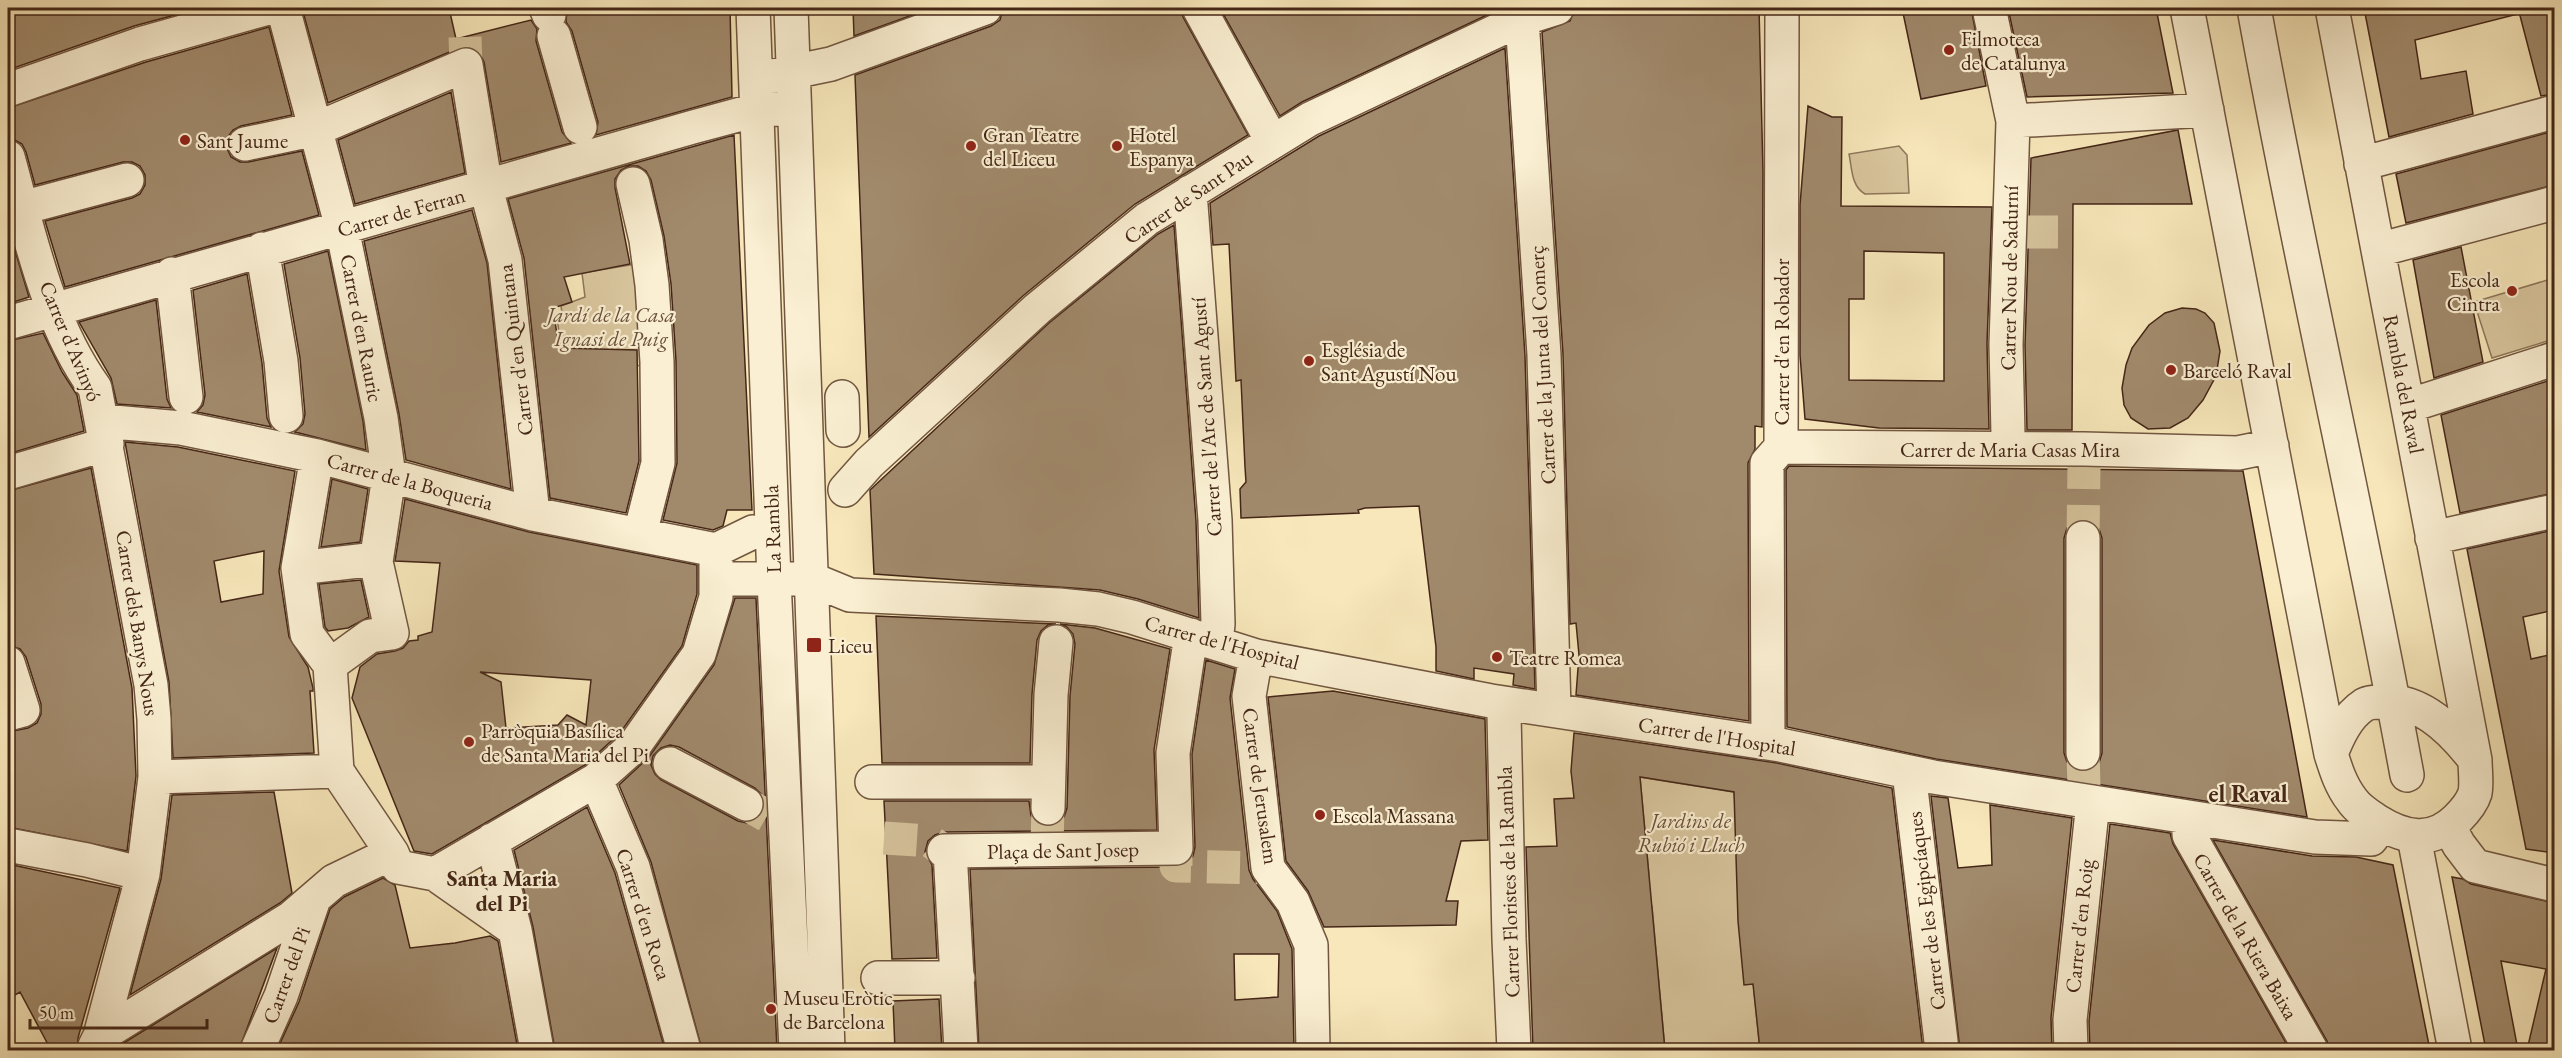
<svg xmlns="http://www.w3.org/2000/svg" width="2562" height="1058" viewBox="0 0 2562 1058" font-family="'EB Garamond',serif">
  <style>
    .green { fill: #d9c69e; stroke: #8e765a; stroke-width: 1.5 }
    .building { fill: #a18a6c; stroke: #442617; stroke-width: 1.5; fill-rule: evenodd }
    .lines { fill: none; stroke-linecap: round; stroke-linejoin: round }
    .minor-tunnel { stroke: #d3c099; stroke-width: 33; stroke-dasharray: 33 16; stroke-linecap: butt }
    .minor-casing { stroke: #715640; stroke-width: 36 }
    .minor { stroke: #faefd2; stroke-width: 33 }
    .poi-dot { fill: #8f2418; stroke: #faefd2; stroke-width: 2 }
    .labels { text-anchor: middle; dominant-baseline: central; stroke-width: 4.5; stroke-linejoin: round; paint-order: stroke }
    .poi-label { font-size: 21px; fill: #442617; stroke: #faefd2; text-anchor: start }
    .street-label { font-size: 21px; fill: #442617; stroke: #faefd2 }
    .park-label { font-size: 21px; font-style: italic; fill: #694e39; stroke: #faefd2 }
    .neighbourhood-label { font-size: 22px; font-weight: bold; fill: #442617; stroke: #faefd2 }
    .quarter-label { font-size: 24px; font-weight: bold; fill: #442617; stroke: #faefd2 }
  </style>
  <rect width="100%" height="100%" fill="#f7e7ba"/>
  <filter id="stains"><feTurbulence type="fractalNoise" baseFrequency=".00333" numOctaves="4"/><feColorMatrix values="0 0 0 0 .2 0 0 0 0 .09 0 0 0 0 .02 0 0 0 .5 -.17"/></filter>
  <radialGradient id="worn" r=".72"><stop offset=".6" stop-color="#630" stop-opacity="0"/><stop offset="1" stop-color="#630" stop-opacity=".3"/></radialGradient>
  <path class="green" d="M1899,146L1907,155L1909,193L1865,194C1851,186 1852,168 1849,154Z
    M642,263L653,365L607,367L564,377L557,316V314L562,313L561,306L585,297L582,273Z
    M2554,278V339L2492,358L2474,302Z
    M1640,777L1734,792L1760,1050H1665L1652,906L1620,878L1649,876Z"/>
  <path class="building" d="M8,8H201L134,26L8,70Z
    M302,8H449L456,39L531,20L537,29L536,41L562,132L571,143L501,162L484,62L479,52L469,47L459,48L328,103Z
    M577,8H730L732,97L596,135L598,122L572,31L566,22L567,10Z
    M853,8H932L854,36Z
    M1003,8H1180L1183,17L1248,135L1135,204L1024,295L869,437L855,75L991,26L1000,20Z
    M1220,8H1502L1302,102L1280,116Z
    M1575,8H1759L1763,172L1762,427L1755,426V449L1748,463L1749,721L1576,695L1579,655L1576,623L1570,624L1563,354L1542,32L1570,21Z
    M1902,8H1971L1986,86L1921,99Z
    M2008,8H2156L2173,93L2027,97Z
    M2364,8H2517L2518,14L2415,40L2421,79L2466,71L2473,114L2389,137Z
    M2518,8H2554V94L2541,96Z
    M269,27L292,115L241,126L233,130L227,138V148L231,157L240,162H248L302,151L319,215L65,287L45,221L132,198L140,194L145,185V175L140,166L132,162H123L35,185L26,152L22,144L13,139H8V108L146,62Z
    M1505,48L1525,356L1535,689L1513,685L1514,674L1474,668V679L1436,671V647L1419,506L1365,508L1358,510L1359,513L1241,518L1240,489L1246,482L1245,467L1241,380L1236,381L1229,244L1213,245L1210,203L1319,136Z
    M451,92L465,173L355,204L338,140Z
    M1808,106L1832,117H1842L1841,206L1992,207L1987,344L1989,429L1879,428L1805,419L1800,355V205ZM1864,251L1944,253V381L1849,380V299H1864Z
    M2178,130L2192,204H2073L2072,430H2027L2025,345L2031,158Z
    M2554,131V185L2406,223L2396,174Z
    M734,135L752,510H727L723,526L713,530L663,520L677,463L676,361L671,284L664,236L651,180L646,171L638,166H629L621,170L615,179V188L630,264L564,277L572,302L553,308L559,348L637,350L639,461L626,513L550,498L524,258L508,199Z
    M472,210L487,263L511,489L406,460L399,414L364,241Z
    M1174,225L1196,521L1199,618L1138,599L1100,590L874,574L870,490L1049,323L1158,234Z
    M8,227L29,297L8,304Z
    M2461,247L2483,362L2434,378L2413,260Z
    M328,251L363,421L366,450L295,432L303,424L305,414L300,358L284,264Z
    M247,274L262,363L267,418L271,427L197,412L203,405L205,395L193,290Z
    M156,300L167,399L171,408L117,404L111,378L79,322Z
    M2182,308L2196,309L2205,313L2214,323L2220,351L2216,376L2203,400L2188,418L2170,428L2148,429L2131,418L2124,405L2122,388L2126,365L2132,348L2149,325L2165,313Z
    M43,333L62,372L77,395L84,431L8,454V341Z
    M2554,379V493L2460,513L2441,415Z
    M125,442L178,447L295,471L279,571L289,637L308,667L313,688V691H310L314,753L173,758L169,682ZM264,551L263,594L221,602L214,561Z
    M1789,466L2243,471L2307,817L1936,759L1787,727L1786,470ZM2082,519L2093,522L2099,529L2102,538V753L2099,763L2093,769L2084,772L2073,769L2067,762L2064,753V538L2067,528L2074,522Z
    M91,468L132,688L136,776L127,851L8,827V732L28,728L37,723L41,714V704L26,657L20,649L8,645V491Z
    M332,479L368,489L360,542L321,547Z
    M405,499L529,532L697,565V594L682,646L620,733L585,765L432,854L414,851L352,698L360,667L377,654L395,651L403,648L409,641L418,640V636L432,632L440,563L395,561ZM480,672L591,680L586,725L567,715L558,725L506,728L501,682Z
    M2554,530V610L2523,617L2531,659L2554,654V853L2526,849L2467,549Z
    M361,580L369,617L348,628L328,631L325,627L319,584Z
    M735,598H756L777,1050H702L651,862L619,785L649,757L714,665ZM670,745L679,747L755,788L761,794L765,803L762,813L755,820L747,823L738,821L661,780L655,774L651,765L653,756L661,748Z
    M876,616L1056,624L1048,625L1041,631L1037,640L1032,694L1030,763H882Z
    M1060,624L1095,628L1170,649L1154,750L1157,830L944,832L935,835L928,841L925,852L932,865L937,958L892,959L884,801H1029L1031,816L1039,824L1047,827L1056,825L1064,817L1067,808L1070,696L1075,644L1073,634L1067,627Z
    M1206,660L1235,669L1230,698L1249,870L1253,879L1277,911L1292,949L1294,1050H979L970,869L1176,867L1186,864L1193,856L1195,847L1192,754ZM1234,954H1279L1278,997L1235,1000Z
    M1333,691L1485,719L1488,840L1461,841L1446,901H1458L1456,925L1324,927L1308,891L1286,861L1268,697Z
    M1574,733L1777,763L1892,788L1923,1050H1760L1753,984L1744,985L1738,921L1734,792L1640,777L1665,1050H1533L1526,847L1557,846L1554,799L1574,798L1571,771Z
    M274,792L292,893L280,903L130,995L161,879L172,795Z
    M1931,796L1948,798L1958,868L1992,865L1990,805L2072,818L2051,1018L2052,1050H1960Z
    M587,807L615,873L665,1050H555L533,927L514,850Z
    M2110,824L2170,833L2173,844L2290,1050H2090L2089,1021Z
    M2213,840L2312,856L2356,857L2393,865L2430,1050H2330L2327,1041Z
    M8,864L120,888L78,1038L77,1050H51L20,992L8,999Z
    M2452,877L2463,879L2471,884L2554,903V1050H2527L2546,969L2501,961L2518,1050H2486Z
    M383,878L395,885L410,948L455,943L490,936L498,941L518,1050H277L299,1002L330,909L344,897Z
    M277,948L239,1050H114V1049Z
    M939,999L942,1050H895L893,1001Z"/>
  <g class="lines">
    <path class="minor-tunnel" d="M465,37L466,65
      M2025,232H2072
      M2083,538L2084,465
      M2083,753L2084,786
      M746,804L767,816
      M884,838L930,841L944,851
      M1047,846L1048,808
      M1176,848V866L1268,868"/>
    <defs>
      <path id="minor" d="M283,8L342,228L381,418L389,476L376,562L392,633L370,636L330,665
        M546,8L549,15
        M753,8L774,580L796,1050
        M791,8L828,1050
        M1199,8L1272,141
        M1989,8L2013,121L2006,345L2008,435
        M2187,8L2331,754C2336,770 2341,786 2352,800C2358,809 2368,815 2377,821C2404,838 2432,844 2457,819C2464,812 2472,803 2475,793C2477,783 2475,770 2475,760L2332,8
        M2254,8C2300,264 2360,518 2407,775
        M1522,19L1544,355L1554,710
        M554,36L580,127
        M773,76L831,64L985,8
        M8,90L140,44L268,8
        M2013,121L2207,110
        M245,144L316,129L466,65L486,188L505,260L533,514
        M8,157C29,233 48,324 95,388L151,685L154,719L155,777L143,874L100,1036
        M2361,164L2554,112
        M633,184L646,240L652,285L657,362L658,463L640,534
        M1190,192L1215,520L1218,624L1216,643
        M22,208L127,180
        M262,249L281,361L286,416
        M2378,250L2554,203
        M172,274L186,397
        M8,323L693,127L756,110L778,109
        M842,397L843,430
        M2408,406L2554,359
        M102,421L181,428L317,456L533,514L716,550
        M1781,447L2084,449L2238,453L2272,446
        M317,456L298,568L307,634L330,665L337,771L392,853L398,867L435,874L515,930
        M8,473L107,444
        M845,490L869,463L1037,309L1147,219L1310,119L1522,19L1557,8
        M2083,538V753
        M2432,538L2554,511
        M716,550L753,532
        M298,568L376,559
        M717,579H811L850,595L1059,605L1098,609L1132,617L1256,656L1491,701L1780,745L1933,777L2315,837L2371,839L2382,824
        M1256,656L1249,696L1268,868L1293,902L1311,945L1313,1050
        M8,663L23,710L8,714
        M1504,714L1509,939L1514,1050
        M1768,743L1767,463L1781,447L1782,8
        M2331,754C2338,736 2347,716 2364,705C2369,702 2376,702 2382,702C2421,698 2453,731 2475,760
        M670,764L746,804
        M1909,772L1942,1050
        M155,777L337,771
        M596,780L633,867L684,1050
        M872,782H1048
        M1048,808L1051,695L1056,642
        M2189,819V835L2311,1050
        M2449,827L2459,845L2475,866L2554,885
        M2414,837L2455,1050
        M492,840L515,930L537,1050
        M8,845L87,860L143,874
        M944,851L1176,848L1173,753L1191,635
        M950,851L961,1050
        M435,874L596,780L634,746L699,654L716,597V557
        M878,978H958
        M95,1046L100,1036L291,918L334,881L392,853
        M257,1050L281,996L314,899
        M2071,1050L2070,1020L2093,802"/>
    </defs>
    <use href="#minor" class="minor-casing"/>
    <use href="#minor" class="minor"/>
  </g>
  <g class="poi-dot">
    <circle cx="1949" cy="50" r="6"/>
    <circle cx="185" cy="140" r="6"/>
    <circle cx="971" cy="146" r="6"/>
    <circle cx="1117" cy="146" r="6"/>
    <circle cx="2512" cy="291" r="6"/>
    <circle cx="1309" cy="361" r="6"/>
    <circle cx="2171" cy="370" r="6"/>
    <rect x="806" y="637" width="16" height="16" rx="3"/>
    <circle cx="1497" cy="657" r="6"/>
    <circle cx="469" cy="742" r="6"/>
    <circle cx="1320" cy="815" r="6"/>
    <circle cx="771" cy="1009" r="6"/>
  </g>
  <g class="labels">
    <g class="poi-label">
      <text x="1961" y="38">Filmoteca<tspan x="1961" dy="24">de Catalunya</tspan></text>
      <text x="983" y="134">Gran Teatre<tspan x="983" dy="24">del Liceu</tspan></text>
      <text x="1129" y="134">Hotel<tspan x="1129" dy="24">Espanya</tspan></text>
      <text x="197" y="140">Sant Jaume</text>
      <text x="2500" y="279" text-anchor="end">Escola<tspan x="2500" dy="24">Cintra</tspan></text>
      <text x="1321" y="349">Església de<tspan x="1321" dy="24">Sant Agustí Nou</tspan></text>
      <text x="2183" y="370">Barceló Raval</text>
      <text x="828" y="645">Liceu</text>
      <text x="1509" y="657">Teatre Romea</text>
      <text x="481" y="730">Parròquia Basílica<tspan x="481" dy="24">de Santa Maria del Pi</tspan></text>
      <text x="1332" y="815">Escola Massana</text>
      <text x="783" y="997">Museu Eròtic<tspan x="783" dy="24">de Barcelona</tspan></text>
    </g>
    <g class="street-label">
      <text transform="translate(1188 197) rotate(-34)">Carrer de Sant Pau</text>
      <text transform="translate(401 212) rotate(-16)">Carrer de Ferran</text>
      <text transform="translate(2009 278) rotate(-89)">Carrer Nou de Sadurní</text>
      <text transform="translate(362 328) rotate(79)">Carrer d'en Rauric</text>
      <text transform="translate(71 341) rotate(67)">Carrer d'Avinyó</text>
      <text transform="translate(1781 342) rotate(-90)">Carrer d'en Robador</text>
      <text transform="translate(515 350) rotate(-97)">Carrer d'en Quintana</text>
      <text transform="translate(1542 365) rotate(-93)">Carrer de la Junta del Comerç</text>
      <text transform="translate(2404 384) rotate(79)">Rambla del Raval</text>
      <text transform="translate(1206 417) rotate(-94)">Carrer de l'Arc de Sant Agustí</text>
      <text x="2010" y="449">Carrer de Maria Casas Mira</text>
      <text transform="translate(410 481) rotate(15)">Carrer de la Boqueria</text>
      <text transform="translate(772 529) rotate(-92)">La Rambla</text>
      <text transform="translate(138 623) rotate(81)">Carrer dels Banys Nous</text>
      <text transform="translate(1222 642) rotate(15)">Carrer de l'Hospital</text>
      <text transform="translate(1717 736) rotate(9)">Carrer de l'Hospital</text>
      <text transform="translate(1261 786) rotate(82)">Carrer de Jerusalem</text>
      <text transform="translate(1063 850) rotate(-1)">Plaça de Sant Josep</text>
      <text transform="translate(1508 882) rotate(-92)">Carrer Floristes de la Rambla</text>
      <text transform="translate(1926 911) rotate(-97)">Carrer de les Egipcíaques</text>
      <text transform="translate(644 914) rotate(72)">Carrer d'en Roca</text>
      <text transform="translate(2079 926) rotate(-84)">Carrer d'en Roig</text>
      <text transform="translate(2246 936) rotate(60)">Carrer de la Riera Baixa</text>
      <text transform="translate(286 975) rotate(-70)">Carrer del Pi</text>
    </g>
    <g class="park-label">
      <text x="611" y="314">Jardí de la Casa<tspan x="611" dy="24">Ignasi de Puig</tspan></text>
      <text x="1691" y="820">Jardins de<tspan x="1691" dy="24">Rubió i Lluch</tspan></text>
    </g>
    <g class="neighbourhood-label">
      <text x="502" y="878">Santa Maria<tspan x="502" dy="25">del Pi</tspan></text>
    </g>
    <g class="quarter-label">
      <text x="2248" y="793">el Raval</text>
    </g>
  </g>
  <rect width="2562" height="1058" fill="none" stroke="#f7e7ba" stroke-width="30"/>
  <rect x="9" y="9" width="2544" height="1040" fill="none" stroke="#442617" stroke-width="3"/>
  <rect x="15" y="15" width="2532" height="1028" fill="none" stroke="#442617" stroke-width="1.5"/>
  <path d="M30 1019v9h177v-9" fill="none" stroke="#442617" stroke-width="3"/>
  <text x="39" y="1019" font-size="18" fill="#442617" stroke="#faefd2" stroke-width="4.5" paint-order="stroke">50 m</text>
  <rect width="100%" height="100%" filter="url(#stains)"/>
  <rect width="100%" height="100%" fill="url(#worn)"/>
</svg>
